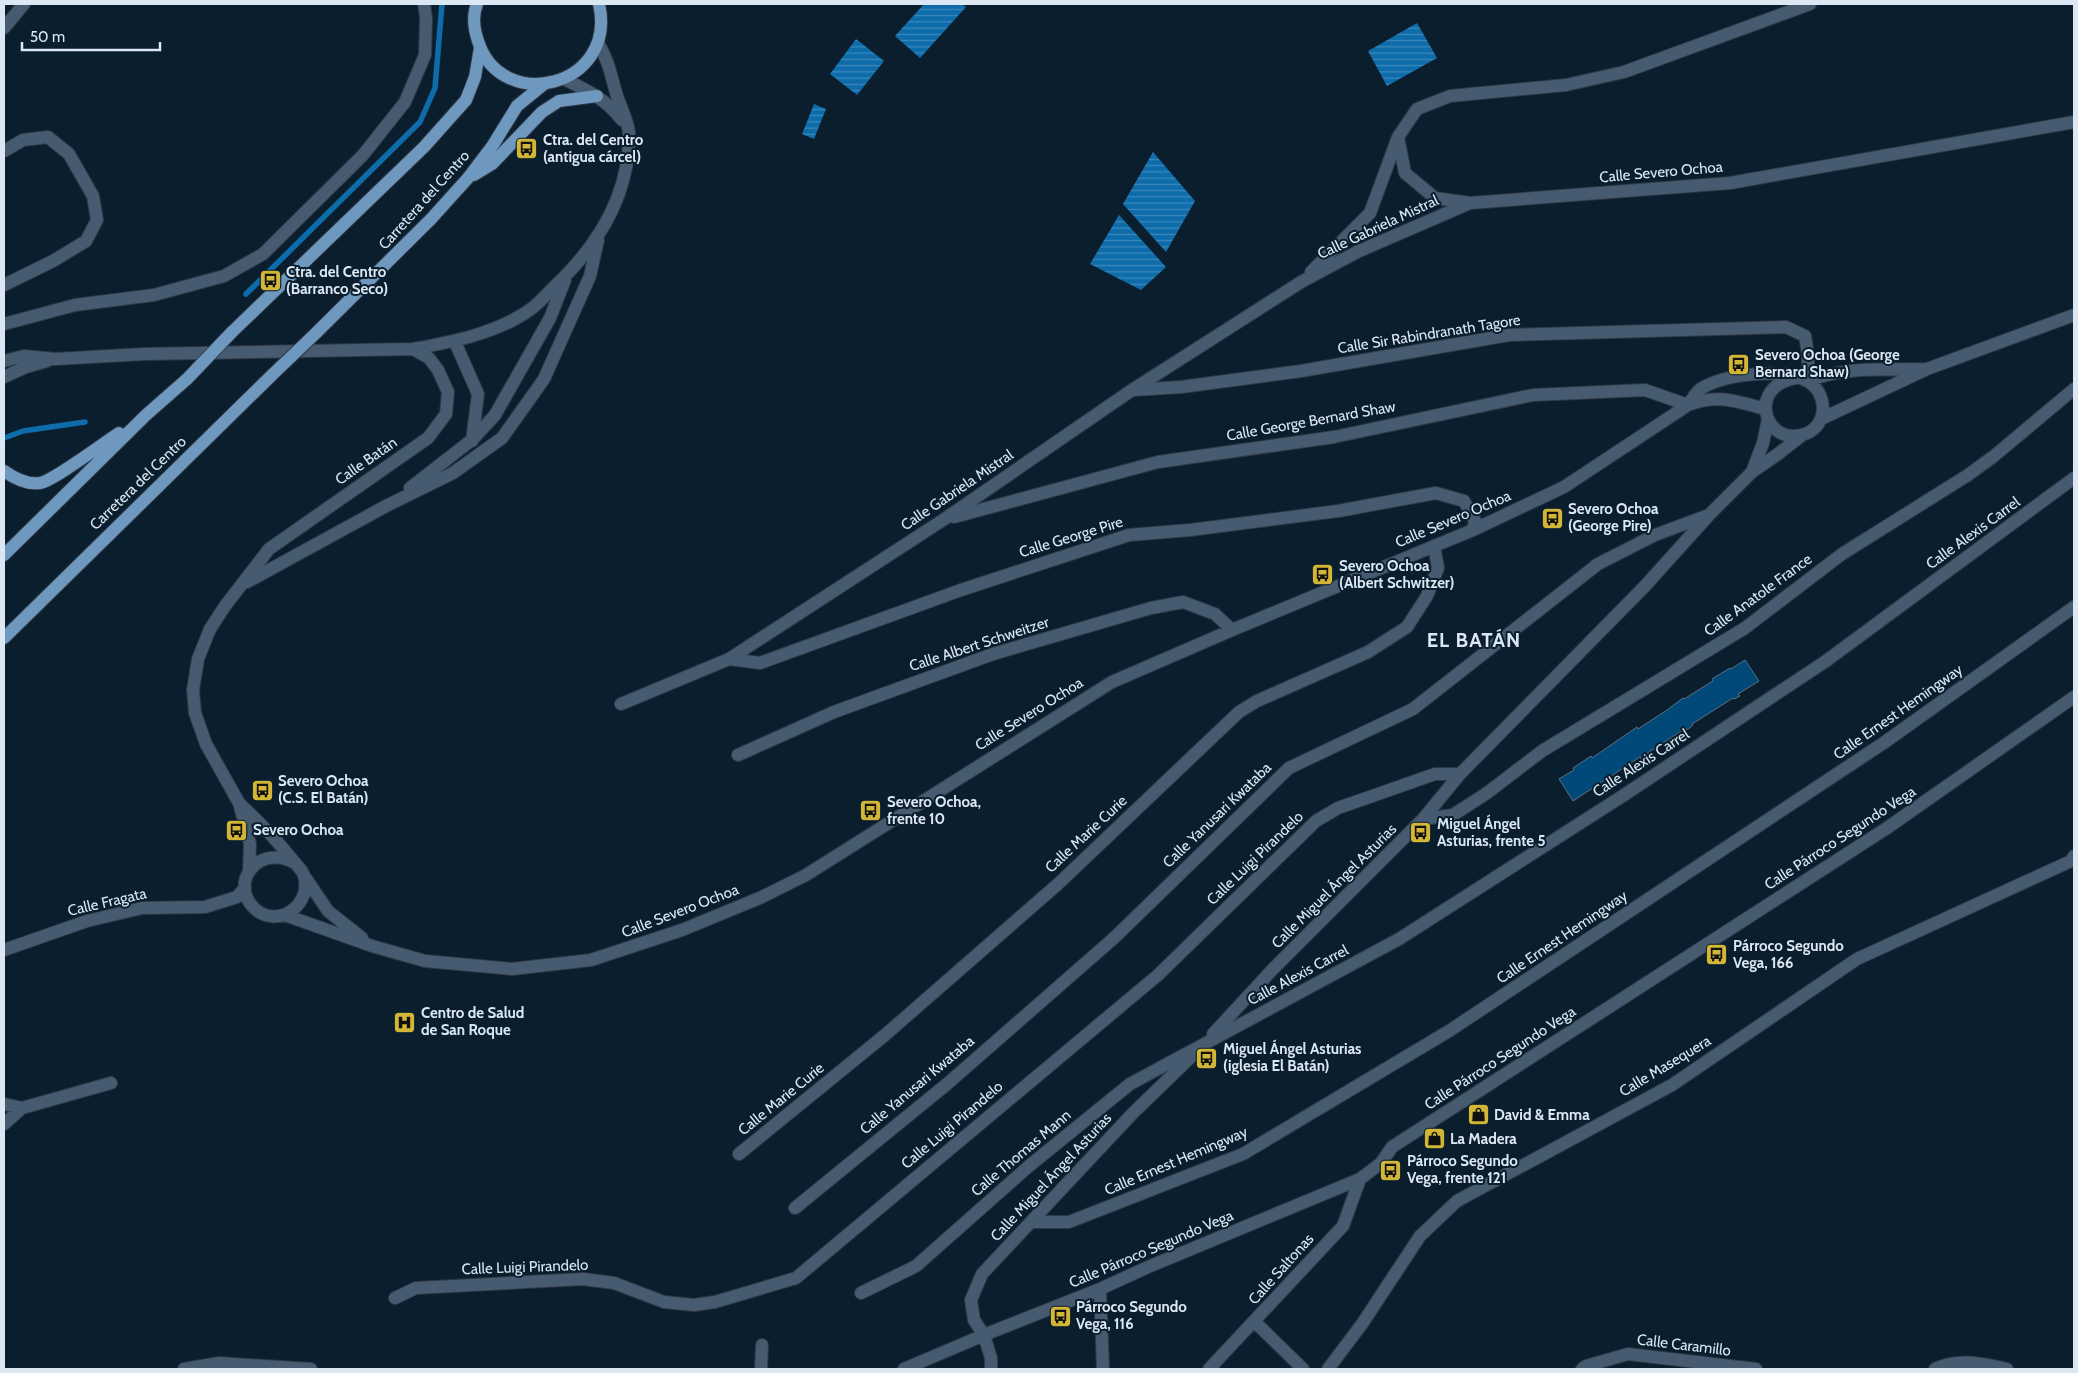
<svg xmlns="http://www.w3.org/2000/svg" width="2078" height="1373" viewBox="0 0 2078 1373" font-family="Cabin,sans-serif">
  <style>
    .water { fill: url(#water-rules) }
    .lines { fill: none; stroke-linecap: round; stroke-linejoin: round }
    .stream { stroke: #0e6caa; stroke-width: 5.5 }
    .building { fill: #004978; stroke: #5a7084 }
    .minor-casing { stroke: #303846; stroke-width: 14 }
    .major-casing { stroke: #303846; stroke-width: 14 }
    .minor { stroke: #465b6f; stroke-width: 12 }
    .major { stroke: #6e98be; stroke-width: 12 }
    .major-bridge-casing { stroke: #303846; stroke-width: 14; stroke-linecap: butt }
    .major-bridge { stroke: #6e98be; stroke-width: 12 }
    .labels { text-anchor: middle; dominant-baseline: central; stroke-width: 4; stroke-linejoin: round; paint-order: stroke }
    .poi-label { font-size: 15px; font-weight: bold; fill: #dbe8f3; stroke: #0a1e2e; text-anchor: start }
    .street-label { font-size: 15px; fill: #dbe8f3; stroke: #0a1e2e }
    .district-label { font-size: 20px; font-weight: bold; letter-spacing: 1px; fill: #dbe8f3; stroke: #0a1e2e }
  </style>
  <defs>
    <pattern id="water-rules" width="6" height="5" patternUnits="userSpaceOnUse" patternTransform="scale(1.25)"><rect width="6" height="5" fill="#0e6caa"/><path d="M0 2.5h6" fill="none" stroke="#3c88ba"/></pattern>
  </defs>
  <rect width="100%" height="100%" fill="#0a1e2e"/>
  <path class="water" d="M924,4H962L966,7L920,58L895,36Z
    M1417,23L1437,58L1387,86L1368,51Z
    M856,39L884,61L857,95L830,74Z
    M814,104L826,109L814,139L802,134Z
    M1153,152L1195,201L1166,252L1123,204Z
    M1119,215L1166,267L1141,290L1090,264Z"/>
  <g class="lines">
    <path class="stream" d="M246,294L420,122L435,88L442,4
      M4,438L23,431L85,422"/>
  </g>
  <path class="building" d="M1745,660L1759,681L1738,694L1740,696L1734,699L1733,698L1692,724L1693,725L1687,730L1686,728L1646,754L1647,755L1641,759L1640,757L1573,801L1559,779L1574,770L1573,768L1591,756L1592,758L1637,727L1638,729L1667,710L1683,698L1684,699L1713,681L1712,679L1730,668L1731,669Z"/>
  <g class="lines">
    <defs>
      <path id="minor" d="M1810,4L1624,72L1566,85L1450,96L1417,109L1398,137L1405,173L1435,198L1470,203L1730,183L2074,122
        M4,28L24,4
        M564,79C587,90 606,99 622,120
        M4,151L23,140L48,137L69,154L93,196L97,220L86,241L53,261L4,285
        M1311,272L1370,213L1398,137
        M4,324L75,305L154,295L224,276L263,254L363,155L405,102L425,55L426,18L424,4
        M455,342L478,394L472,441
        M4,361L24,356L55,359L144,354L413,349C452,342 498,333 531,309C539,303 546,295 553,288C598,246 630,196 629,133C628,121 621,108 617,96C611,76 609,61 598,43
        M4,377L26,367L47,361
        M1133,390L1181,387L1301,371L1509,335L1786,327L1805,336L1808,354V381C1845,366 1887,370 1927,369
        M1688,405C1692,400 1696,391 1702,388C1726,374 1785,367 1809,382C1830,396 1827,430 1801,435C1764,444 1747,386 1796,378
        M1821,419L1927,369L2074,315
        M1752,472L1763,443L1768,419
        M410,488L473,439L495,415L550,318L565,280
        M954,517L1158,462L1334,437L1533,395L1645,390L1688,405
        M247,582L386,506L453,473L502,438L544,379L590,276L598,240
        M729,659L760,663L961,590L1129,535L1190,530L1338,511L1436,493L1464,501L1475,521L1473,530
        M621,704L729,659L943,520L1132,390L1301,282L1357,252L1470,203
        M738,755L834,712L993,654L1151,608L1183,602L1215,614L1232,630
        M239,803C258,821 275,838 291,858C295,863 300,868 303,873C315,903 278,931 254,908C228,882 260,843 295,863
        M1423,819L1453,815L1487,793L1542,751L1745,628L1842,554L1968,475L1994,456L2074,389
        M249,871L250,844L239,803L206,744L195,713L193,690L198,659L210,629L225,606L269,549L428,438L446,414L448,392L438,370L429,358L413,349
        M305,877L328,911L362,938
        M285,915L372,946L425,961L512,969L591,960L682,930L762,897L806,875L1112,682L1232,630L1473,530L1564,487L1688,405C1717,394 1736,401 1765,409
        M4,950L87,921L142,908L205,907L237,897L245,888
        M1213,1034L1273,969L1423,819L1460,774L1645,586L1709,515L1752,472L1778,454L1801,436
        M4,1104L22,1108L111,1083
        M4,1124L22,1108
        M739,1154L885,1035L1058,884L1239,712L1257,701L1368,652L1407,627L1427,596L1438,568L1434,546
        M795,1208L947,1084L1114,938L1289,768L1413,709L1598,564L1655,535L1706,516
        M1033,1222H1069L1243,1154L1449,1031L1885,742L2074,607
        M1100,1289L1103,1369
        M861,1293L916,1266L1029,1166L1130,1084L1399,939L1621,797L1826,661L2074,478
        M395,1298L416,1288L583,1279L614,1283L664,1302L694,1305L715,1302L796,1278L1158,975L1316,821L1338,808L1435,774H1460
        M1255,1322L1303,1369
        M184,1369L219,1363L311,1369
        M761,1369L762,1345
        M904,1369L984,1335L1100,1289L1148,1267L1360,1179L1381,1163L1392,1147L1887,828L2074,697
        M991,1369V1358L984,1335L974,1320L971,1300L982,1274L1133,1113L1194,1054
        M1209,1369L1343,1226L1360,1179
        M1328,1369L1362,1324L1420,1236L1457,1201L1672,1085L1857,959L2071,861L2074,856
        M1582,1369L1586,1366L1628,1354L1756,1369
        M1935,1369C1958,1358 1983,1363 2007,1369"/>
      <path id="major" d="M477,4C472,16 474,29 478,41C501,115 618,87 599,4
        M474,175L492,164L542,112L559,101L597,96
        M232,332L424,147L466,100L475,77L480,48
        M316,333L431,219L468,178L493,145L517,106L544,84
        M4,471C14,478 27,485 40,483C53,481 105,442 119,433
        M4,555L146,415L187,379
        M4,638L272,375"/>
    </defs>
    <use href="#minor" class="minor-casing"/>
    <use href="#major" class="major-casing"/>
    <use href="#minor" class="minor"/>
    <use href="#major" class="major"/>
    <defs>
      <path id="major-bridge" d="M272,375L316,333
        M187,379L232,332"/>
    </defs>
    <use href="#major-bridge" class="major-bridge-casing"/>
    <use href="#major-bridge" class="major-bridge"/>
  </g>
  <defs>
    <symbol id="bus-square" viewBox="-11 -11 22 22"><rect x="-9" y="-9" width="18" height="18" rx="4" fill="#d3b635" stroke="#0a1e2e"/><path d="M-5-6H5V4H4V6H2V4H-2V6H-4V4H-5ZM-3.5-4V0h7V-4ZM-3.5 1.2v1.5H-2V1.2ZM2 1.2v1.5H3.5V1.2Z" fill="#111"/></symbol>
    <symbol id="hospital-square" viewBox="-11 -11 22 22"><rect x="-9" y="-9" width="18" height="18" rx="4" fill="#d3b635" stroke="#0a1e2e"/><path d="M-5-5h3v3.5h4V-5h3V5h-3V1.5h-4V5h-3Z" fill="#111"/></symbol>
    <symbol id="shop-square" viewBox="-11 -11 22 22"><rect x="-9" y="-9" width="18" height="18" rx="4" fill="#d3b635" stroke="#0a1e2e"/><path d="M-5-2.5h2.3a2.7 3.5 0 0 1 5.4 0H5L5.5 6h-11ZM-1.5-2.5h3a1.5 2.3 0 0 0-3 0Z" fill="#111"/></symbol>
  </defs>
  <g fill-rule="evenodd">
    <use href="#bus-square" x="514" y="136" width="25" height="25"/>
    <use href="#bus-square" x="258" y="268" width="25" height="25"/>
    <use href="#bus-square" x="1726" y="352" width="25" height="25"/>
    <use href="#bus-square" x="1540" y="506" width="25" height="25"/>
    <use href="#bus-square" x="1310" y="562" width="25" height="25"/>
    <use href="#bus-square" x="250" y="778" width="25" height="25"/>
    <use href="#bus-square" x="858" y="798" width="25" height="25"/>
    <use href="#bus-square" x="224" y="818" width="25" height="25"/>
    <use href="#bus-square" x="1408" y="820" width="25" height="25"/>
    <use href="#bus-square" x="1704" y="942" width="25" height="25"/>
    <use href="#hospital-square" x="392" y="1010" width="25" height="25"/>
    <use href="#bus-square" x="1194" y="1046" width="25" height="25"/>
    <use href="#shop-square" x="1466" y="1102" width="25" height="25"/>
    <use href="#shop-square" x="1422" y="1126" width="25" height="25"/>
    <use href="#bus-square" x="1378" y="1158" width="25" height="25"/>
    <use href="#bus-square" x="1048" y="1304" width="25" height="25"/>
  </g>
  <g class="labels">
    <g class="poi-label">
      <text x="543" y="140">Ctra. del Centro<tspan x="543" dy="17">(antigua cárcel)</tspan></text>
      <text x="286" y="272">Ctra. del Centro<tspan x="286" dy="17">(Barranco Seco)</tspan></text>
      <text x="1755" y="355">Severo Ochoa (George<tspan x="1755" dy="17">Bernard Shaw)</tspan></text>
      <text x="1568" y="509">Severo Ochoa<tspan x="1568" dy="17">(George Pire)</tspan></text>
      <text x="1339" y="566">Severo Ochoa<tspan x="1339" dy="17">(Albert Schwitzer)</tspan></text>
      <text x="278" y="781">Severo Ochoa<tspan x="278" dy="17">(C.S. El Batán)</tspan></text>
      <text x="887" y="802">Severo Ochoa,<tspan x="887" dy="17">frente 10</tspan></text>
      <text x="1437" y="824">Miguel Ángel<tspan x="1437" dy="17">Asturias, frente 5</tspan></text>
      <text x="253" y="830">Severo Ochoa</text>
      <text x="1733" y="946">Párroco Segundo<tspan x="1733" dy="17">Vega, 166</tspan></text>
      <text x="421" y="1013">Centro de Salud<tspan x="421" dy="17">de San Roque</tspan></text>
      <text x="1223" y="1049">Miguel Ángel Asturias<tspan x="1223" dy="17">(iglesia El Batán)</tspan></text>
      <text x="1494" y="1115">David &amp; Emma</text>
      <text x="1450" y="1139">La Madera</text>
      <text x="1407" y="1161">Párroco Segundo<tspan x="1407" dy="17">Vega, frente 121</tspan></text>
      <text x="1076" y="1307">Párroco Segundo<tspan x="1076" dy="17">Vega, 116</tspan></text>
    </g>
    <g class="street-label">
      <text transform="translate(1661 172) rotate(-5)">Calle Severo Ochoa</text>
      <text transform="translate(424 200) rotate(-48)">Carretera del Centro</text>
      <text transform="translate(1378 227) rotate(-25)">Calle Gabriela Mistral</text>
      <text transform="translate(1429 334) rotate(-9)">Calle Sir Rabindranath Tagore</text>
      <text transform="translate(1311 421) rotate(-10)">Calle George Bernard Shaw</text>
      <text transform="translate(366 461) rotate(-35)">Calle Batán</text>
      <text transform="translate(138 483) rotate(-44)">Carretera del Centro</text>
      <text transform="translate(957 490) rotate(-34)">Calle Gabriela Mistral</text>
      <text transform="translate(1453 519) rotate(-23)">Calle Severo Ochoa</text>
      <text transform="translate(1973 533) rotate(-36)">Calle Alexis Carrel</text>
      <text transform="translate(1071 537) rotate(-17)">Calle George Pire</text>
      <text transform="translate(1758 595) rotate(-36)">Calle Anatole France</text>
      <text transform="translate(979 644) rotate(-18)">Calle Albert Schweitzer</text>
      <text transform="translate(1898 712) rotate(-35)">Calle Ernest Hemingway</text>
      <text transform="translate(1029 714) rotate(-32)">Calle Severo Ochoa</text>
      <text transform="translate(1641 763) rotate(-33)">Calle Alexis Carrel</text>
      <text transform="translate(1217 815) rotate(-44)">Calle Yanusari Kwataba</text>
      <text transform="translate(1086 834) rotate(-43)">Calle Marie Curie</text>
      <text transform="translate(1840 838) rotate(-33)">Calle Párroco Segundo Vega</text>
      <text transform="translate(1255 858) rotate(-44)">Calle Luigi Pirandelo</text>
      <text transform="translate(1334 886) rotate(-45)">Calle Miguel Ángel Asturias</text>
      <text transform="translate(107 902) rotate(-13)">Calle Fragata</text>
      <text transform="translate(680 911) rotate(-21)">Calle Severo Ochoa</text>
      <text transform="translate(1562 937) rotate(-34)">Calle Ernest Hemingway</text>
      <text transform="translate(1298 975) rotate(-28)">Calle Alexis Carrel</text>
      <text transform="translate(1500 1058) rotate(-33)">Calle Párroco Segundo Vega</text>
      <text transform="translate(1665 1066) rotate(-31)">Calle Masequera</text>
      <text transform="translate(917 1085) rotate(-40)">Calle Yanusari Kwataba</text>
      <text transform="translate(781 1099) rotate(-39)">Calle Marie Curie</text>
      <text transform="translate(952 1125) rotate(-40)">Calle Luigi Pirandelo</text>
      <text transform="translate(1021 1153) rotate(-40)">Calle Thomas Mann</text>
      <text transform="translate(1176 1161) rotate(-23)">Calle Ernest Hemingway</text>
      <text transform="translate(1051 1177) rotate(-47)">Calle Miguel Ángel Asturias</text>
      <text transform="translate(1151 1249) rotate(-23)">Calle Párroco Segundo Vega</text>
      <text transform="translate(525 1267) rotate(-2)">Calle Luigi Pirandelo</text>
      <text transform="translate(1281 1269) rotate(-48)">Calle Saltonas</text>
      <text transform="translate(1684 1345) rotate(7)">Calle Caramillo</text>
    </g>
    <g class="district-label">
      <text x="1474" y="640">EL BATÁN</text>
    </g>
  </g>
  <rect width="2078" height="1373" fill="none" stroke="#dbe8f3" stroke-width="10"/>
  <path d="M22 42v8h138v-8" fill="none" stroke="#dbe8f3" stroke-width="2.5"/>
  <text x="30" y="42" font-size="15" fill="#dbe8f3" stroke="#0a1e2e" stroke-width="4" paint-order="stroke">50 m</text>
</svg>
